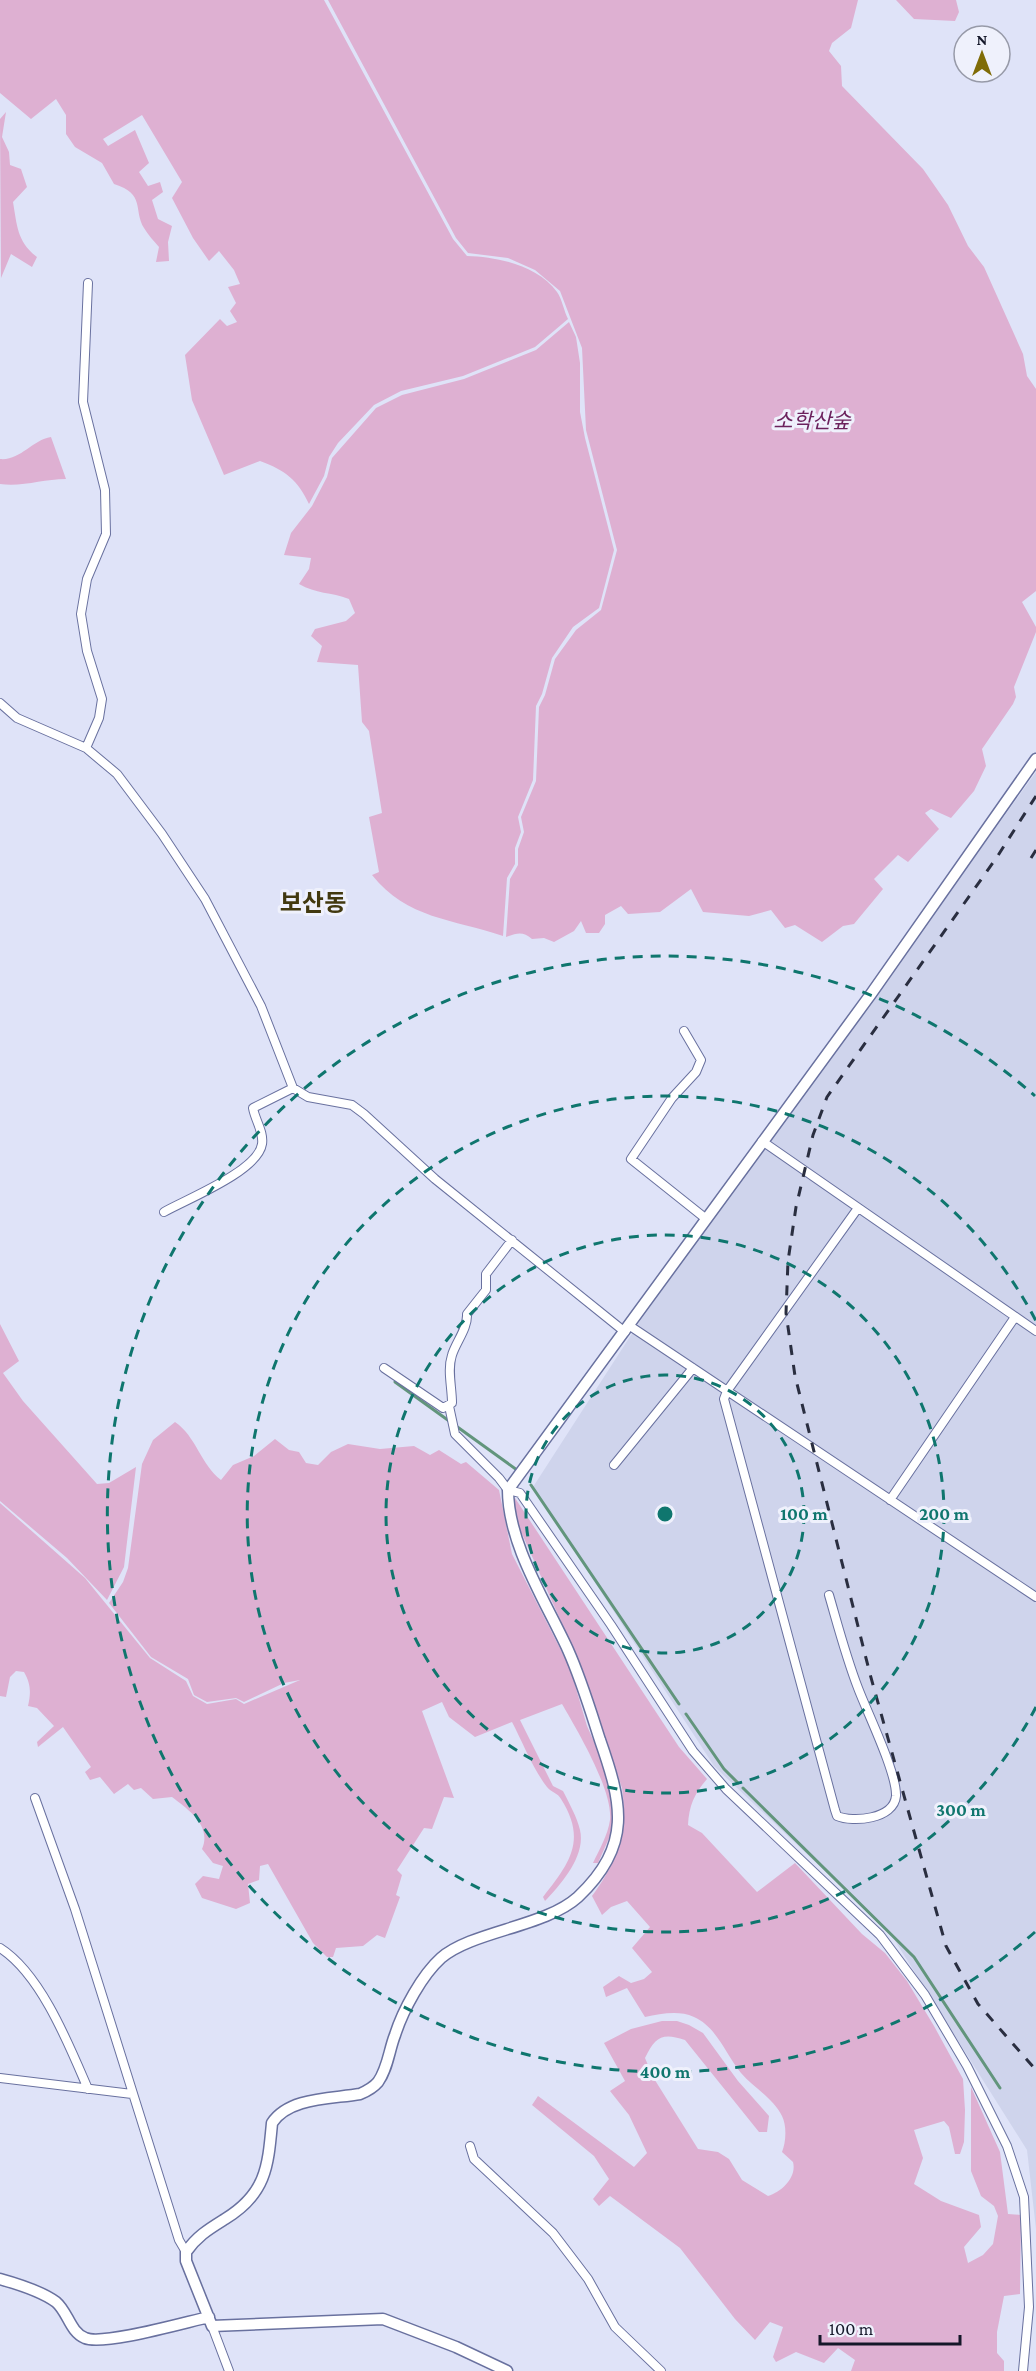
<svg xmlns="http://www.w3.org/2000/svg" width="1036" height="2371" viewBox="0 0 1036 2371" font-family="'Crimson Pro','Noto Sans KR',serif">
  <style>
    .built { fill: #cfd4ec }
    .green { fill: #deb0d2 }
    .lines { fill: none; stroke-linecap: round; stroke-linejoin: round }
    .stream { stroke: #62957c; stroke-width: 3 }
    .street-casing { stroke: #69719f; stroke-width: 10 }
    .secondary-casing { stroke: #69719f; stroke-width: 13 }
    .street { stroke: #fff; stroke-width: 8 }
    .secondary { stroke: #fff; stroke-width: 10 }
    .rail { stroke: #2a2e40; stroke-width: 3; stroke-dasharray: 10 10; stroke-linecap: butt }
    .ring { fill: none; stroke: #0f766e; stroke-width: 3; stroke-dasharray: 10 8 }
    .labels { text-anchor: middle; dominant-baseline: central; stroke-width: 6; stroke-linejoin: round; paint-order: stroke }
    .park-label { font-size: 21px; font-style: italic; fill: #6b225d; stroke: #eff1fc }
    .quarter-label { font-size: 24px; font-weight: bold; fill: #42390f; stroke: #eff1fc }
    .centre { fill: #0f766e; stroke: #eff1fc; stroke-width: 3 }
    .ring-label { font-size: 18px; text-anchor: middle; font-weight: bold; fill: #0f766e; stroke: #eff1fc; stroke-width: 6; stroke-linejoin: round; paint-order: stroke }
  </style>
  <rect width="100%" height="100%" fill="#dfe3f8"/>
  <path class="built" d="M1036,772V2229L1027,2150L890,1933L714,1766L533,1487L642,1318Z"/>
  <path class="green" d="M0,0H324L453,239L467,256C498,257 537,265 557,292C562,299 564,311 568,319L535,347L463,376L401,391L374,405L338,443L329,457L324,476L309,504C298,480 285,470 260,461L224,475L192,400L185,355L220,319L227,326L237,322L230,311L236,303L228,287L240,284L234,270L219,251L209,261L193,238L172,198L182,182L142,115L103,139L108,146L135,130L149,163L139,172L148,186L160,182L163,192L152,200L158,219L172,226L168,242L169,261L156,262L159,247C154,241 148,235 144,228C133,210 146,194 114,184L102,163L75,147L66,134V115L56,99L31,119L0,93Z
    M328,0H858L851,28L832,43L829,51L841,66L842,86L923,169L948,205L968,246L984,267L1023,354L1027,376L1036,389V591L1022,602L1036,627V632L1014,687L1016,697L1013,704L982,749L986,766L974,791L951,818L931,809L925,813L939,829L908,862L898,855L874,879L883,889L854,924L843,926L822,942L795,925L785,928L771,910L749,916L703,912L691,889L660,912L628,914L621,906L605,915V924L599,933H586L581,921L574,931L554,942L544,938L532,939C523,931 517,933 506,937L510,879L518,865V849L524,832L521,817L536,781L539,707L545,695L555,659L576,630L601,610L617,550L586,430L582,348L560,291L535,270L508,258L468,253L456,238Z
    M896,0H956L959,12L955,21L914,19Z
    M6,112L2,137L9,152L10,165L21,169L27,187L13,202C17,225 17,242 37,257L32,267L11,254L1,278L0,119Z
    M569,322L576,337L580,363V412L585,438L614,550L599,608L573,627L552,658L542,694L536,706L533,780L518,817L521,832L515,848V864L507,878L503,936C453,919 407,919 372,875L379,872L369,817L382,813L369,731L362,722L358,665L317,662L322,646L311,636L315,629L346,621L355,613L349,599C331,592 316,594 299,584L309,569L311,558L284,555L291,533L312,506L327,477L332,458L376,408L402,395L464,379L536,350Z
    M51,437L66,479C43,479 23,487 0,484V459C20,461 32,440 51,437Z
    M0,1324L19,1361L3,1373L23,1401L97,1484L109,1483L136,1467L124,1567L107,1600L67,1558L0,1501Z
    M175,1422C196,1436 201,1465 221,1480L233,1465L254,1456L275,1439L289,1450L299,1452L306,1463L318,1465L331,1452L348,1444L380,1449L414,1446L430,1455L439,1450L461,1464L466,1462L499,1490L512,1554L570,1668L587,1726L599,1753L614,1800L613,1829L598,1863H593C599,1850 608,1835 610,1820C613,1790 577,1730 562,1704L520,1720L553,1786L563,1791C569,1803 577,1817 580,1830C586,1856 561,1884 545,1901L543,1897C570,1863 587,1840 561,1799C558,1793 551,1792 547,1787C533,1769 523,1743 512,1722L475,1737L449,1717L442,1702L422,1711L454,1798L444,1797L432,1829L424,1828L397,1870L402,1875L396,1895L400,1897L385,1938L377,1935L363,1946L336,1948L333,1957H327L313,1943L268,1864L260,1866L259,1880L248,1884L250,1903L236,1909L202,1898L195,1884L203,1876L219,1879L223,1866L213,1863L202,1849C212,1826 189,1810 172,1797L153,1799L141,1788L134,1790L128,1784L114,1794L100,1777L90,1780L85,1772L91,1767L63,1727L38,1747L37,1742L54,1726L37,1708L28,1706C31,1693 31,1684 24,1672L16,1671L10,1677L6,1697L0,1696V1503L85,1578L150,1658L186,1681L193,1696L207,1704L236,1699L244,1704L300,1680L284,1683L244,1702L236,1698L207,1702L194,1695L188,1679L151,1657L109,1603L123,1582L128,1568L142,1464L153,1440Z
    M515,1498L679,1747L707,1779C694,1794 689,1806 688,1825L702,1833L757,1892L795,1863L862,1934L885,1953L907,1981L934,2026L963,2079L965,2110L964,2142L960,2154H955L949,2127L944,2121L914,2130L923,2158L914,2184L941,2201L979,2215L981,2227L964,2247L968,2263L983,2255L993,2244L998,2216L994,2206L981,2196L971,2171V2087L1000,2152L1008,2214L1021,2215L1020,2294L1004,2296L997,2332V2353L1004,2361V2371H851L855,2360L838,2348L824,2363L796,2352L776,2362L773,2357L783,2327L770,2322L755,2340L735,2319L680,2248L610,2196L599,2206L593,2199L609,2179L594,2156L532,2105L538,2096L634,2167L647,2153L629,2115L610,2091L625,2081L604,2043L631,2029L662,2021H677L689,2025L703,2033L738,2081L769,2116L767,2132H759L685,2040C662,2032 655,2037 645,2058L653,2077L698,2149L718,2152L729,2159L742,2180L768,2196C782,2192 797,2177 793,2162L782,2152C786,2142 787,2126 782,2116C773,2098 754,2088 741,2073C726,2055 717,2027 694,2017C678,2010 661,2014 645,2017L627,1988L606,1997L603,1987L619,1976L631,1983L644,1979L652,1972L632,1948L650,1927L627,1901L611,1907L602,1915L592,1896C617,1863 628,1830 622,1788L583,1671L519,1527L513,1500Z"/>
  <g class="lines">
    <path class="stream" d="M395,1382L517,1470
      M531,1485L679,1704
      M686,1714L724,1769L738,1783
      M743,1788L914,1957L1000,2088"/>
    <defs>
      <path id="street" d="M0,703L17,718L86,748L117,774L162,834L205,899L261,1006L293,1088L308,1097L352,1105L364,1114L435,1179L625,1332
        M86,748L99,718L102,699L87,651L81,614L87,579L106,534L105,490L83,402L88,283
        M684,1031L701,1060L696,1072L672,1098L631,1159L705,1218
        M762,1141L1036,1331
        M164,1212C187,1199 258,1171 262,1144C264,1132 255,1120 253,1108L293,1088
        M630,1326L1036,1597
        M384,1368L443,1408L452,1403C452,1387 447,1370 452,1355C456,1342 468,1328 467,1314L486,1290V1274L512,1240
        M449,1406L455,1434L499,1478L508,1490L520,1493L611,1625L693,1751L726,1789L880,1935L925,1995L967,2066L1007,2146L1024,2197L1029,2307L1023,2371
        M614,1465L693,1368
        M890,1500L1015,1317
        M829,1595C838,1626 846,1657 858,1688C867,1712 897,1773 896,1796C894,1819 853,1823 837,1816L835,1810L724,1399L727,1391L858,1208
        M35,1798L75,1909L179,2240L186,2252
        M0,1948C41,1974 69,2045 88,2089
        M0,2078L132,2094
        M470,2146L474,2159L553,2233L588,2279L615,2327L661,2371
        M212,2326L229,2371"/>
      <path id="secondary" d="M0,2279C18,2284 41,2291 56,2302C68,2312 70,2332 85,2338C103,2346 186,2322 209,2317
        M507,2371L456,2347L383,2319L212,2326L186,2261V2252C197,2236 209,2229 225,2219C266,2194 268,2167 272,2123C289,2097 332,2099 360,2094C367,2091 373,2088 378,2082C388,2068 389,2050 395,2035C403,2010 422,1975 441,1958C472,1931 545,1927 578,1897C633,1845 622,1803 600,1740C590,1709 581,1679 568,1650C546,1602 508,1544 508,1490L871,994L1036,759"/>
    </defs>
    <use href="#street" class="street-casing"/>
    <use href="#secondary" class="secondary-casing"/>
    <use href="#street" class="street"/>
    <use href="#secondary" class="secondary"/>
    <path class="rail" d="M1036,796L997,857L827,1097L813,1135L796,1207L788,1261L786,1313L795,1376L870,1674L946,1946L978,2004L1036,2070
      M1031,858L1036,850"/>
  </g>
  <g class="ring">
    <circle cx="665" cy="1514" r="139"/>
    <circle cx="665" cy="1514" r="279"/>
    <path d="M1036 1707A418 418 0 1 1 1036 1321"/>
    <path d="M1035 1932A558 558 0 1 1 1035 1096"/>
  </g>
  <g class="labels">
    <g class="park-label">
      <text x="812" y="421">소학산숲</text>
    </g>
    <g class="quarter-label">
      <text x="313" y="902">보산동</text>
    </g>
  </g>
  <circle cx="665" cy="1514" r="9" class="centre"/>
  <g class="ring-label">
    <text x="804" y="1520">100 m</text>
    <text x="944" y="1520">200 m</text>
    <text x="961" y="1816">300 m</text>
    <text x="665" y="2078">400 m</text>
  </g>
  <g transform="translate(982 54)"><circle r="28" fill="#eff1fc" stroke="#979aa8" stroke-width="1.5"/>
  <path d="M0-4.5L10 22L0 15L-10 22Z" fill="#806c07"/>
  <text y="-9" font-size="16" font-weight="bold" text-anchor="middle" fill="#141729">N</text>
  </g>
  <path d="M820 2335v9h140v-9" fill="none" stroke="#141729" stroke-width="3"/>
  <text x="829" y="2335" font-size="18" fill="#141729" stroke="#eff1fc" stroke-width="4.5" paint-order="stroke">100 m</text>
</svg>
